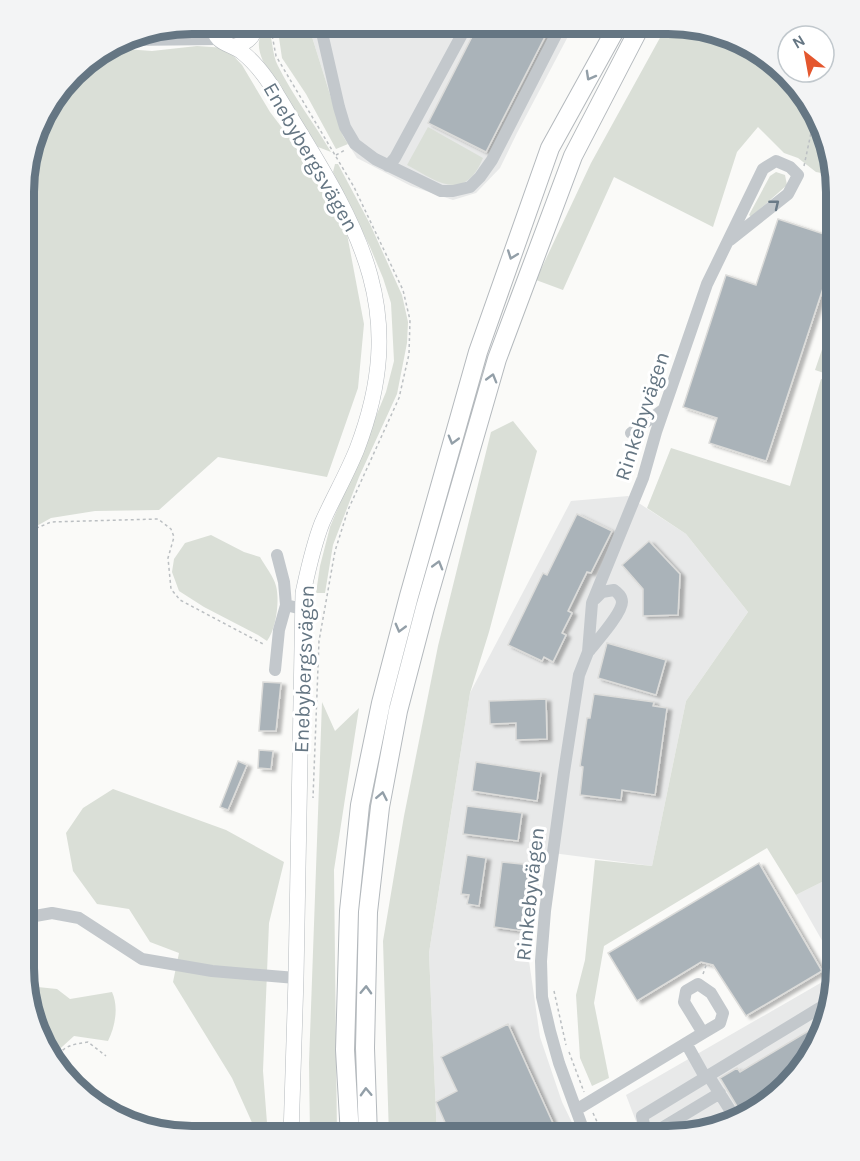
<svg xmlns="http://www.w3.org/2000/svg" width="860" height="1161" viewBox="0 0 860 1161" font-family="Karla,sans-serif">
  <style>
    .built { fill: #e8e9e9 }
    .green { fill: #dadfd7 }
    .building { fill: #aab3b9; stroke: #dcdcda; stroke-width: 1.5; filter: url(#shadow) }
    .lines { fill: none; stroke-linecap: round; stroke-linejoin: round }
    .major-casing { stroke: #b5babe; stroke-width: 16 }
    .highway-casing { stroke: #b4b9bd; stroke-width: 20 }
    .path { stroke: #bbbfc2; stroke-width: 1.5; stroke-dasharray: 3 3; stroke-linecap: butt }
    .minor { stroke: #c3c8cc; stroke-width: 12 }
    .major { stroke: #fff; stroke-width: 15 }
    .highway { stroke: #fff; stroke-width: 18 }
    .oneway { stroke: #939fa8 }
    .oneway2 { stroke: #6a7a87 }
    .labels { text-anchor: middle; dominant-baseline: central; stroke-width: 6; stroke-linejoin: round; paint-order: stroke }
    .street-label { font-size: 21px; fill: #657683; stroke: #fff }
    .rim { fill: none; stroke: #657683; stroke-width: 8 }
  </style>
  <defs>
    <filter id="shadow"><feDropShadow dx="4.5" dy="2.5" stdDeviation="1.5" flood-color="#0004"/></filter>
  </defs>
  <rect width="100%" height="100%" fill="#fafaf8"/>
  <path class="built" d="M308,24L574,25L517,133L500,168L476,193L453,200L411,186L357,158L343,136Z
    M628,496L686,534L748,612L686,701L652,866L545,852L527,947L540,1037L562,1102L579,1137L437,1136L429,953L470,693L571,501Z
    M836,875V965L796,895Z
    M836,974V980L807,1062L742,1119L668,1137H642L626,1095Z"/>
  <path class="green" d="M193,24H202C182,35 166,34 144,32Z
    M220,24H248L247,30L238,39H228L221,32Z
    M274,24H308L343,136L348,144L336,149L306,94L282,58L278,31Z
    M667,25H690L770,59L818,118L832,175L816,172L798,158L784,153L758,127L737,152L713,227L614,177L563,290L536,280L591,163Z
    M266,26C274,37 271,53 278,66C293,96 314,123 331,152L318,147L263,61C257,47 257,38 266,26Z
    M197,46L226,48L242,65L270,112L292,141L347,234L364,324L358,388L327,477L218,457L159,510L95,511L51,518L33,528L25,529V170L46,109L58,94L75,87L72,78L82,66L112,48L152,51Z
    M428,127L483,158C464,203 438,182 407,165Z
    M335,164H338L370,224L402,295L408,322L407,343L397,394L359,477L333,545L325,593H316L320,566L330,527L386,392L394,361L391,303L383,278L370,247L333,172Z
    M776,172L785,175L787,185L751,217L749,215L770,176Z
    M832,320L836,321V377L815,370Z
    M821,379L836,384V875L796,895L767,848L604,946L594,1003L609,1078L592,1086L580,1058L576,995L585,960L595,860L652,866L686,701L748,612L686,534L647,508L671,448L790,486Z
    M513,421L537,451L489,632L470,693L429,953L437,1136H389L383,941L404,816L438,646L491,432Z
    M211,535L244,552L260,557C265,566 274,577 276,586C280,601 276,629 267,641L258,635L204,607L179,591L172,572L174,559L185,543Z
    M322,702L335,731L359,708L334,870L337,1136H310L309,1063Z
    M113,789L226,830L284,862L269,923L263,1071L268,1136H258L232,1078L173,982L179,953L150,942L129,909L97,904L73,871L66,833L83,808Z
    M28,986L57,989L70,999L112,992C119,1007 115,1027 108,1041L74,1036L52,1056L42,1043Z"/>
  <path class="building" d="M478,25H551L486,152L428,123Z
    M778,219L836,238V249L766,461L709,443L717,418L683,407L726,275L756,285Z
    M577,514L612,531L591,573L587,572L568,611L572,613L562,633L566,635L553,662L544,657L542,661L508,645L543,573L547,575Z
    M649,541L680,574L678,615L643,616V589L622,565Z
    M607,643L666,660L656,695L598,678Z
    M263,682L281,683L276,731H259Z
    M594,694L654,702L653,706L667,708L655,795L622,790L621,800L580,795L583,767L580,766L587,718H590Z
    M546,699L547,739L516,740V723L490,724L489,701Z
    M259,750L273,751L271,769L258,768Z
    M238,761L247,765L228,810L220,807Z
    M476,762L541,772L537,801L472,791Z
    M467,806L522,813L518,841L463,834Z
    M467,855L486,858L479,906L467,904L469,895L461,894Z
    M502,862L531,865L522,931L494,927Z
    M759,863L822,971L746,1016L713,965L701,962L637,1001L608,953Z
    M508,1024L556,1130L547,1137L451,1136L436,1102L457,1091L441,1057Z
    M820,1024L807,1062L744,1118L720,1078L737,1068L740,1072Z"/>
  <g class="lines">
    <defs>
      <path id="major" d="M213,24C215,46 230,42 243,53C264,70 277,95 291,118C362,233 409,313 357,449C347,474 333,498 322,523C313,546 308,570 303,593L296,978L291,1136
        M235,46C247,43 255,37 255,24"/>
      <path id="highway" d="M350,1136L345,1050L349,911L360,805L381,703L409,596L478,352L550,148L618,25
        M368,1136L365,1048L368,912L380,807L398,711L425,608L497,359L573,156L641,25"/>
    </defs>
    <use href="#major" class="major-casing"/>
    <use href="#highway" class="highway-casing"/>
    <path class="path" d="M270,24L276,56L354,187L403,290L410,320L409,354L399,398L348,510L335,551L319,641L313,798
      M336,155L345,150
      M804,166L815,114
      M25,533L51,522L158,519L171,529L174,537L168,558L171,589L180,600L265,645
      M703,974L707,963
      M554,991L566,1045
      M569,1052L584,1092
      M56,1060C61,1046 74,1044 88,1042L106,1056
      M593,1113L604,1137"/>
    <path class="minor" d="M320,24L339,107L345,127L355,144L375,159L441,191H453L470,187L480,177L492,160L561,25
      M127,40L218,39
      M388,166L395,158L467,25
      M631,433L664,409
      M277,555L284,582L286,605L302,609
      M589,651C597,641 622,613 622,602C622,596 618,593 614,590L602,592L595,599
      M275,670L279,630L286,605
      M24,888L30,917
      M24,918L52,913L79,918L142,959L212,971L296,978
      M686,1043L705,1077
      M708,1075L737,1121
      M576,1110L703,1033L720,1023L723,1013L711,993L698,984L686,991L684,1002L703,1033
      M560,1137L582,1127
      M586,1137L559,1063L550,1031L542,997L541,961L545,911L564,772L579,675L588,652L592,603L643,478L656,432L707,284L763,169L776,161L790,167L798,175L788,194L730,240
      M647,1137L642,1116L828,1003
      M647,1137L720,1093"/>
    <use href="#major" class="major"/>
    <use href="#highway" class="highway"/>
  </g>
  <defs><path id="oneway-chevron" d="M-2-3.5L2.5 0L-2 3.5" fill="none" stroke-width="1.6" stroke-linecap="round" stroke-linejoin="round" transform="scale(1.5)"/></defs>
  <g class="oneway">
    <use href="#oneway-chevron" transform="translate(590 76) rotate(119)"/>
    <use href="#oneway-chevron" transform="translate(512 255) rotate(110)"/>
    <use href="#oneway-chevron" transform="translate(492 378) rotate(-74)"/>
    <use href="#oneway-chevron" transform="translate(453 440) rotate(106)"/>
    <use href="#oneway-chevron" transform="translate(438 565) rotate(-74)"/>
    <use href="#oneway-chevron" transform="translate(400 628) rotate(105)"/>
    <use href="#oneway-chevron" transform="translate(382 796) rotate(-79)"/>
    <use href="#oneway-chevron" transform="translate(366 990) rotate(-88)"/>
    <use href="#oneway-chevron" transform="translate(366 1092) rotate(-92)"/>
  </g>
  <use class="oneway2" href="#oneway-chevron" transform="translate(775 204) rotate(-39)"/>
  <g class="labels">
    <g class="street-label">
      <text transform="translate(311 157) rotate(60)">Enebybergsvägen</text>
      <text transform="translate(642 416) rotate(-72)">Rinkebyvägen</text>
      <text transform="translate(304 669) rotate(-88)">Enebybergsvägen</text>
      <text transform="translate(530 894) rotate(-84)">Rinkebyvägen</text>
    </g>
  </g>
  <path d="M0 0H860V1161H0ZM192 34H668A158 158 0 0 1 826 192V968A158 158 0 0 1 668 1126H192A158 158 0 0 1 34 968V192A158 158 0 0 1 192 34Z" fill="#f3f4f5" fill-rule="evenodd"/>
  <path class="rim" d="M192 34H668A158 158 0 0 1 826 192V968A158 158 0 0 1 668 1126H192A158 158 0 0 1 34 968V192A158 158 0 0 1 192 34Z"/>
  <g transform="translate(806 54) rotate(329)"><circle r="28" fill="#ffffff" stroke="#c1c8cd" stroke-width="1.5"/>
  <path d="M0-4.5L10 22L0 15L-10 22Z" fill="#e4572e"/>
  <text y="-9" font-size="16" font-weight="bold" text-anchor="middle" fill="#657683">N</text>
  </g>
</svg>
